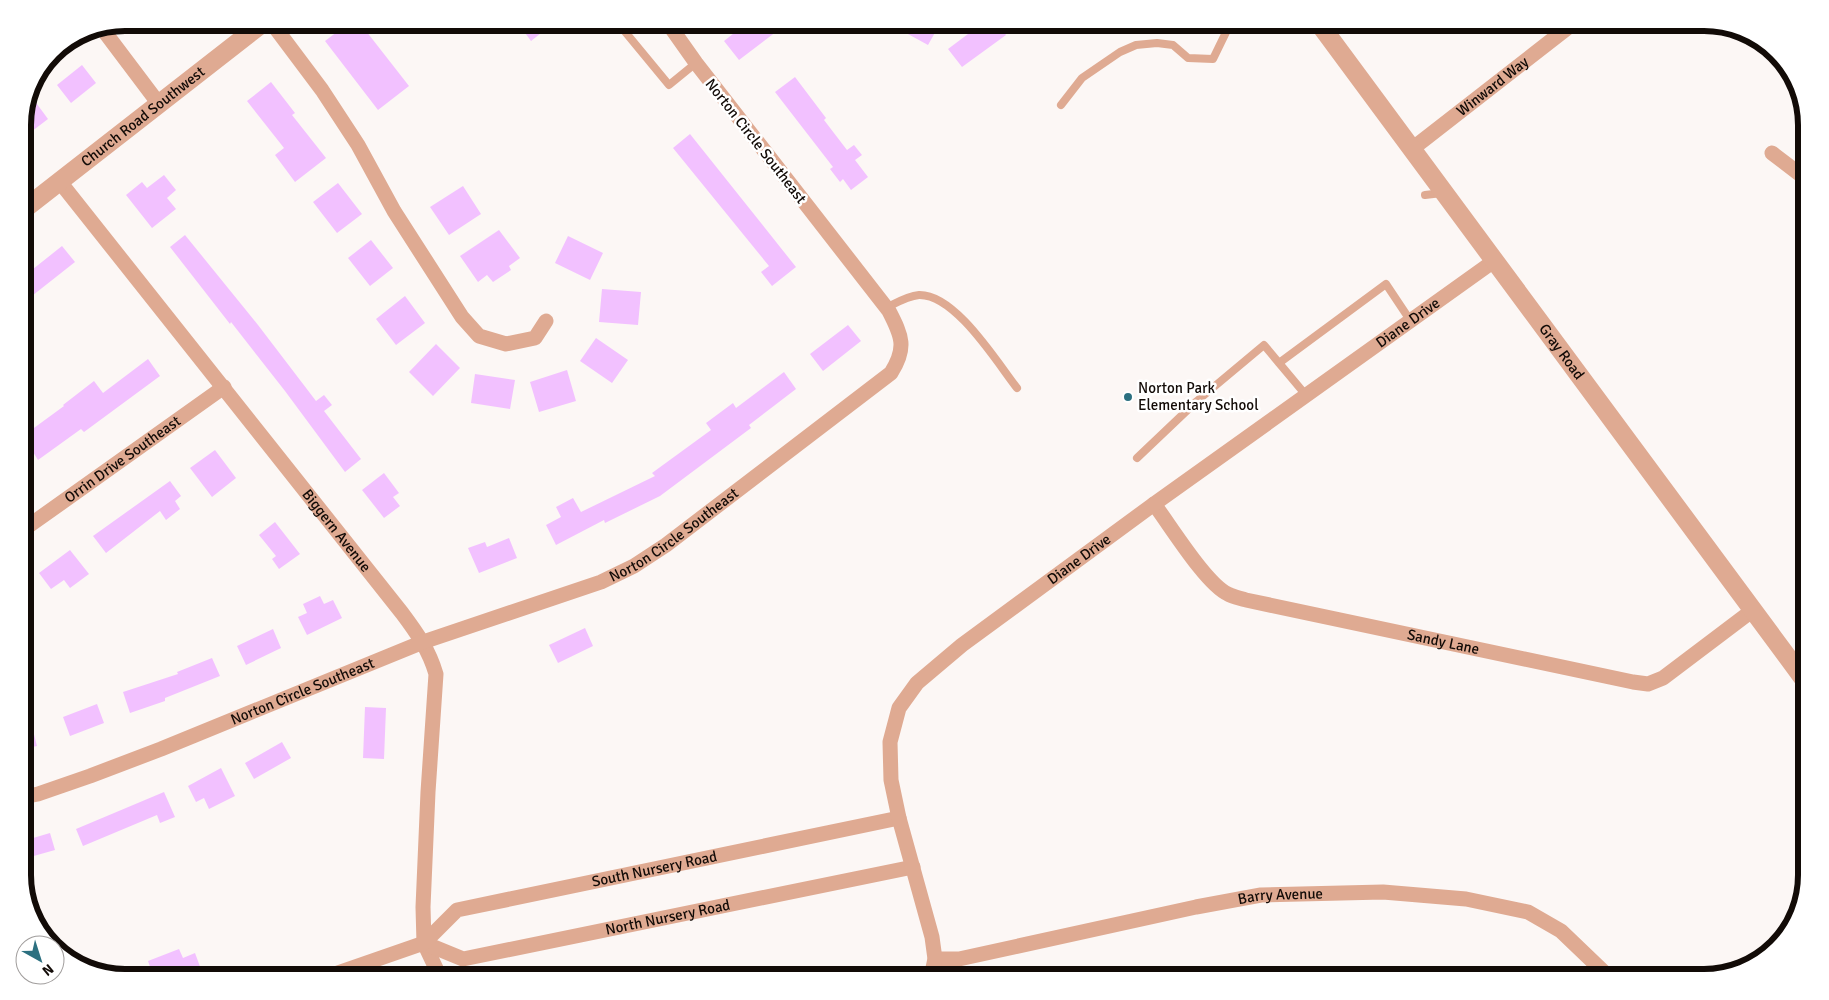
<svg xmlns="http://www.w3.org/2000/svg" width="1829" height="1000" viewBox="0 0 1829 1000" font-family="Signika,sans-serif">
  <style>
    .building { fill: #f2c1ff }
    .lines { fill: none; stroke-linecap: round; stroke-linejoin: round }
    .service { stroke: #dfaa92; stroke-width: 8 }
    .minor { stroke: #dfaa92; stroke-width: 15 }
    .tertiary { stroke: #dfaa92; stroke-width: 19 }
    .poi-dot { fill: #2c7080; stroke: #fff; stroke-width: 2 }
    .labels { text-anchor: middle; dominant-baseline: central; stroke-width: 5; stroke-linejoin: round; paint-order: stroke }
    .street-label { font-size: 15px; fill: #120b07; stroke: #fff }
    .poi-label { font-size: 15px; fill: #120b07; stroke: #fff; text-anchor: start }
    .rim { fill: none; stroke: #120b07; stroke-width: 6 }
  </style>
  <rect width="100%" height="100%" fill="#fcf7f5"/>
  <path class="building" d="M350,22H359L409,86L378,110L325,41Z
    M517,22H555L531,41Z
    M748,22H789L739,60L724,41Z
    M886,22H941L928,45Z
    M984,22H997L1006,35L962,67L948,49Z
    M82,65L96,83L71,103L57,85Z
    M795,77L826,118L824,120L847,150L854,145L862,155L855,160L868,177L851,190L843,179L840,182L830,169L833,167L775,92Z
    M271,82L295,113L292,115L326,158L295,182L275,155L284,148L247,101Z
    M34,100L48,119L23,138V119L25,107Z
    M690,134L796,267L772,286L761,272L769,266L673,148Z
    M164,175L176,190L167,198L176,209L152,228L126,195L142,182L147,188Z
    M338,183L362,214L337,233L313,202Z
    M463,186L481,214L449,235L430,207Z
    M499,230L520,258L509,266L511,270L493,282L487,275L478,282L460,256Z
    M185,235L258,325L316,401L324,395L332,405L324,411L361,459L345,472L285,391L231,322L230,324L170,247Z
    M568,236L603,253L590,280L555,263Z
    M371,240L393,268L370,286L348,258Z
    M62,246L75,262L23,303V277Z
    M602,289L641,292L638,325L599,322Z
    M405,296L425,323L396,345L376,319Z
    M848,325L861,341L823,371L810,354Z
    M596,338L628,360L612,383L580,361Z
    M436,344L460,368L433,396L409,372Z
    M148,359L160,376L84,432L81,429L38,460L23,436L64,406L63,405L94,381L103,393Z
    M567,370L576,401L539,412L530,382Z
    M784,372L796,389L749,425L751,428L660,496L605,523L604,520L556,545L546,525L561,517L556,507L573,498L581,512L655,476L652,473L711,430L706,423L733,403L736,408Z
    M475,374L515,380L510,409L471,403Z
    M215,450L236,478L212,497L190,468Z
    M384,473L399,493L393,497L400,506L384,518L362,490Z
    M170,481L181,496L175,501L180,509L166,520L160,511L106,553L93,536Z
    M275,522L300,554L279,569L272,559L276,556L259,535Z
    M509,538L517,558L479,573L468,548L485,542L487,547Z
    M70,550L89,574L70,588L64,580L51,589L39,573Z
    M320,596L324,604L333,600L342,618L307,635L298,617L307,613L303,604Z
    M585,628L593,646L558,663L549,645Z
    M273,629L281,648L246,665L237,646Z
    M212,658L220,676L165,698V701L130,713L123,692L178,674L177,672Z
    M97,704L104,723L70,736L63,717Z
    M27,707L37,746L23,749V708Z
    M365,707L386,708L384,759L363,758Z
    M282,742L291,758L254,779L245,763Z
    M221,768L235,796L209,809L204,798L196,802L188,786Z
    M164,792L175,817L160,823L157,815L83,846L76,829Z
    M50,833L55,850L23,859V841Z
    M179,949L183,958L195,953L202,972L189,978H154L148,961Z"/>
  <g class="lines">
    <path class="service" d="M617,22L669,85L696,63
      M1061,105L1082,78L1120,52L1136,45L1157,43L1173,45L1188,58L1213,59L1231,22
      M1425,195L1442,193
      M886,308C896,303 907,296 919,295C955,294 996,361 1017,388
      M1279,363L1386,284L1410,320
      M1137,458L1197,401L1264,345L1305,394"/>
    <g class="minor">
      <path d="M271,22L322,90L358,145L394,211L462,317L479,336L506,344L535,338L546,321"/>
      <path d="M101,27L159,104"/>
      <path id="s1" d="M1412,149L1575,22"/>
      <path d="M1772,153L1806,179"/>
      <path id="s2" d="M60,182L402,613C417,633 429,650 436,674L428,792L423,907L424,943L440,977"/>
      <path id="s3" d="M1154,504C1170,525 1206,584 1228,594C1233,597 1240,598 1246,600L1633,682L1648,684L1663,678L1753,610"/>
      <path id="s4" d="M23,530L224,387"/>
      <path id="s5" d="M23,797L38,794L90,776L161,749L423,642L601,582L634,566L666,545L891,373C907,348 902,336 889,311L696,63L667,22"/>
      <path id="s6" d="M424,943L463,959L913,867"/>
      <path id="s7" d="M935,959H959L1196,907L1261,895L1383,892L1466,899L1528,912L1561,931L1609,977"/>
      <path id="s8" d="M326,977L424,943L457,910L899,818"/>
      <path id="s9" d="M931,977L935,959L932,937L899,818L891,780L890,742L899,708L917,683L962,645L1154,504L1494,261"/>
    </g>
    <g class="tertiary">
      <path id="s10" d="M1318,22L1806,682"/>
      <path id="s11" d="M23,210L264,22"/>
    </g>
  </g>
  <circle class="poi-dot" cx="1128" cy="397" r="5"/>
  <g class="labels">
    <g class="street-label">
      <text stroke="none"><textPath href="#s1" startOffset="102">Winward Way</textPath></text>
      <text stroke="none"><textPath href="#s11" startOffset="152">Church Road Southwest</textPath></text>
      <text transform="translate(756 141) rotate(52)">Norton Circle Southeast</text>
      <text stroke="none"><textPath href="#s9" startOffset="916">Diane Drive</textPath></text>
      <text stroke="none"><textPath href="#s10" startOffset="410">Gray Road</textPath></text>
      <text stroke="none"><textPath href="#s4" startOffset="122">Orrin Drive Southeast</textPath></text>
      <text stroke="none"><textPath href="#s2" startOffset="445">Biggern Avenue</textPath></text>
      <text stroke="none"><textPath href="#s5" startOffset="704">Norton Circle Southeast</textPath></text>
      <text stroke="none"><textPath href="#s9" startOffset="511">Diane Drive</textPath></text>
      <text stroke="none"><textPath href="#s3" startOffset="338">Sandy Lane</textPath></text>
      <text stroke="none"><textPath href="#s5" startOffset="299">Norton Circle Southeast</textPath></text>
      <text stroke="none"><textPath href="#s8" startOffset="352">South Nursery Road</textPath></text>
      <text stroke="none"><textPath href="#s7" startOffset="352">Barry Avenue</textPath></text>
      <text stroke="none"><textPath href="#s6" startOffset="251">North Nursery Road</textPath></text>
    </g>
    <g class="poi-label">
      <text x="1138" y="388">Norton Park<tspan x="1138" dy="17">Elementary School</tspan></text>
    </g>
  </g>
  <path d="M0 0H1829V1000H0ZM125 31H1704A94 94 0 0 1 1798 125V875A94 94 0 0 1 1704 969H125A94 94 0 0 1 31 875V125A94 94 0 0 1 125 31Z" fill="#fff" fill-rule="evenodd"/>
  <path class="rim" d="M125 31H1704A94 94 0 0 1 1798 125V875A94 94 0 0 1 1704 969H125A94 94 0 0 1 31 875V125A94 94 0 0 1 125 31Z"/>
  <g transform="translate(40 960) rotate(141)"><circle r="24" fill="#ffffff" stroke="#a09d9c"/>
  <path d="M0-4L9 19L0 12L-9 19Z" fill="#2c7080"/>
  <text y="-8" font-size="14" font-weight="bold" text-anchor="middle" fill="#120b07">N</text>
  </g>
</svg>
